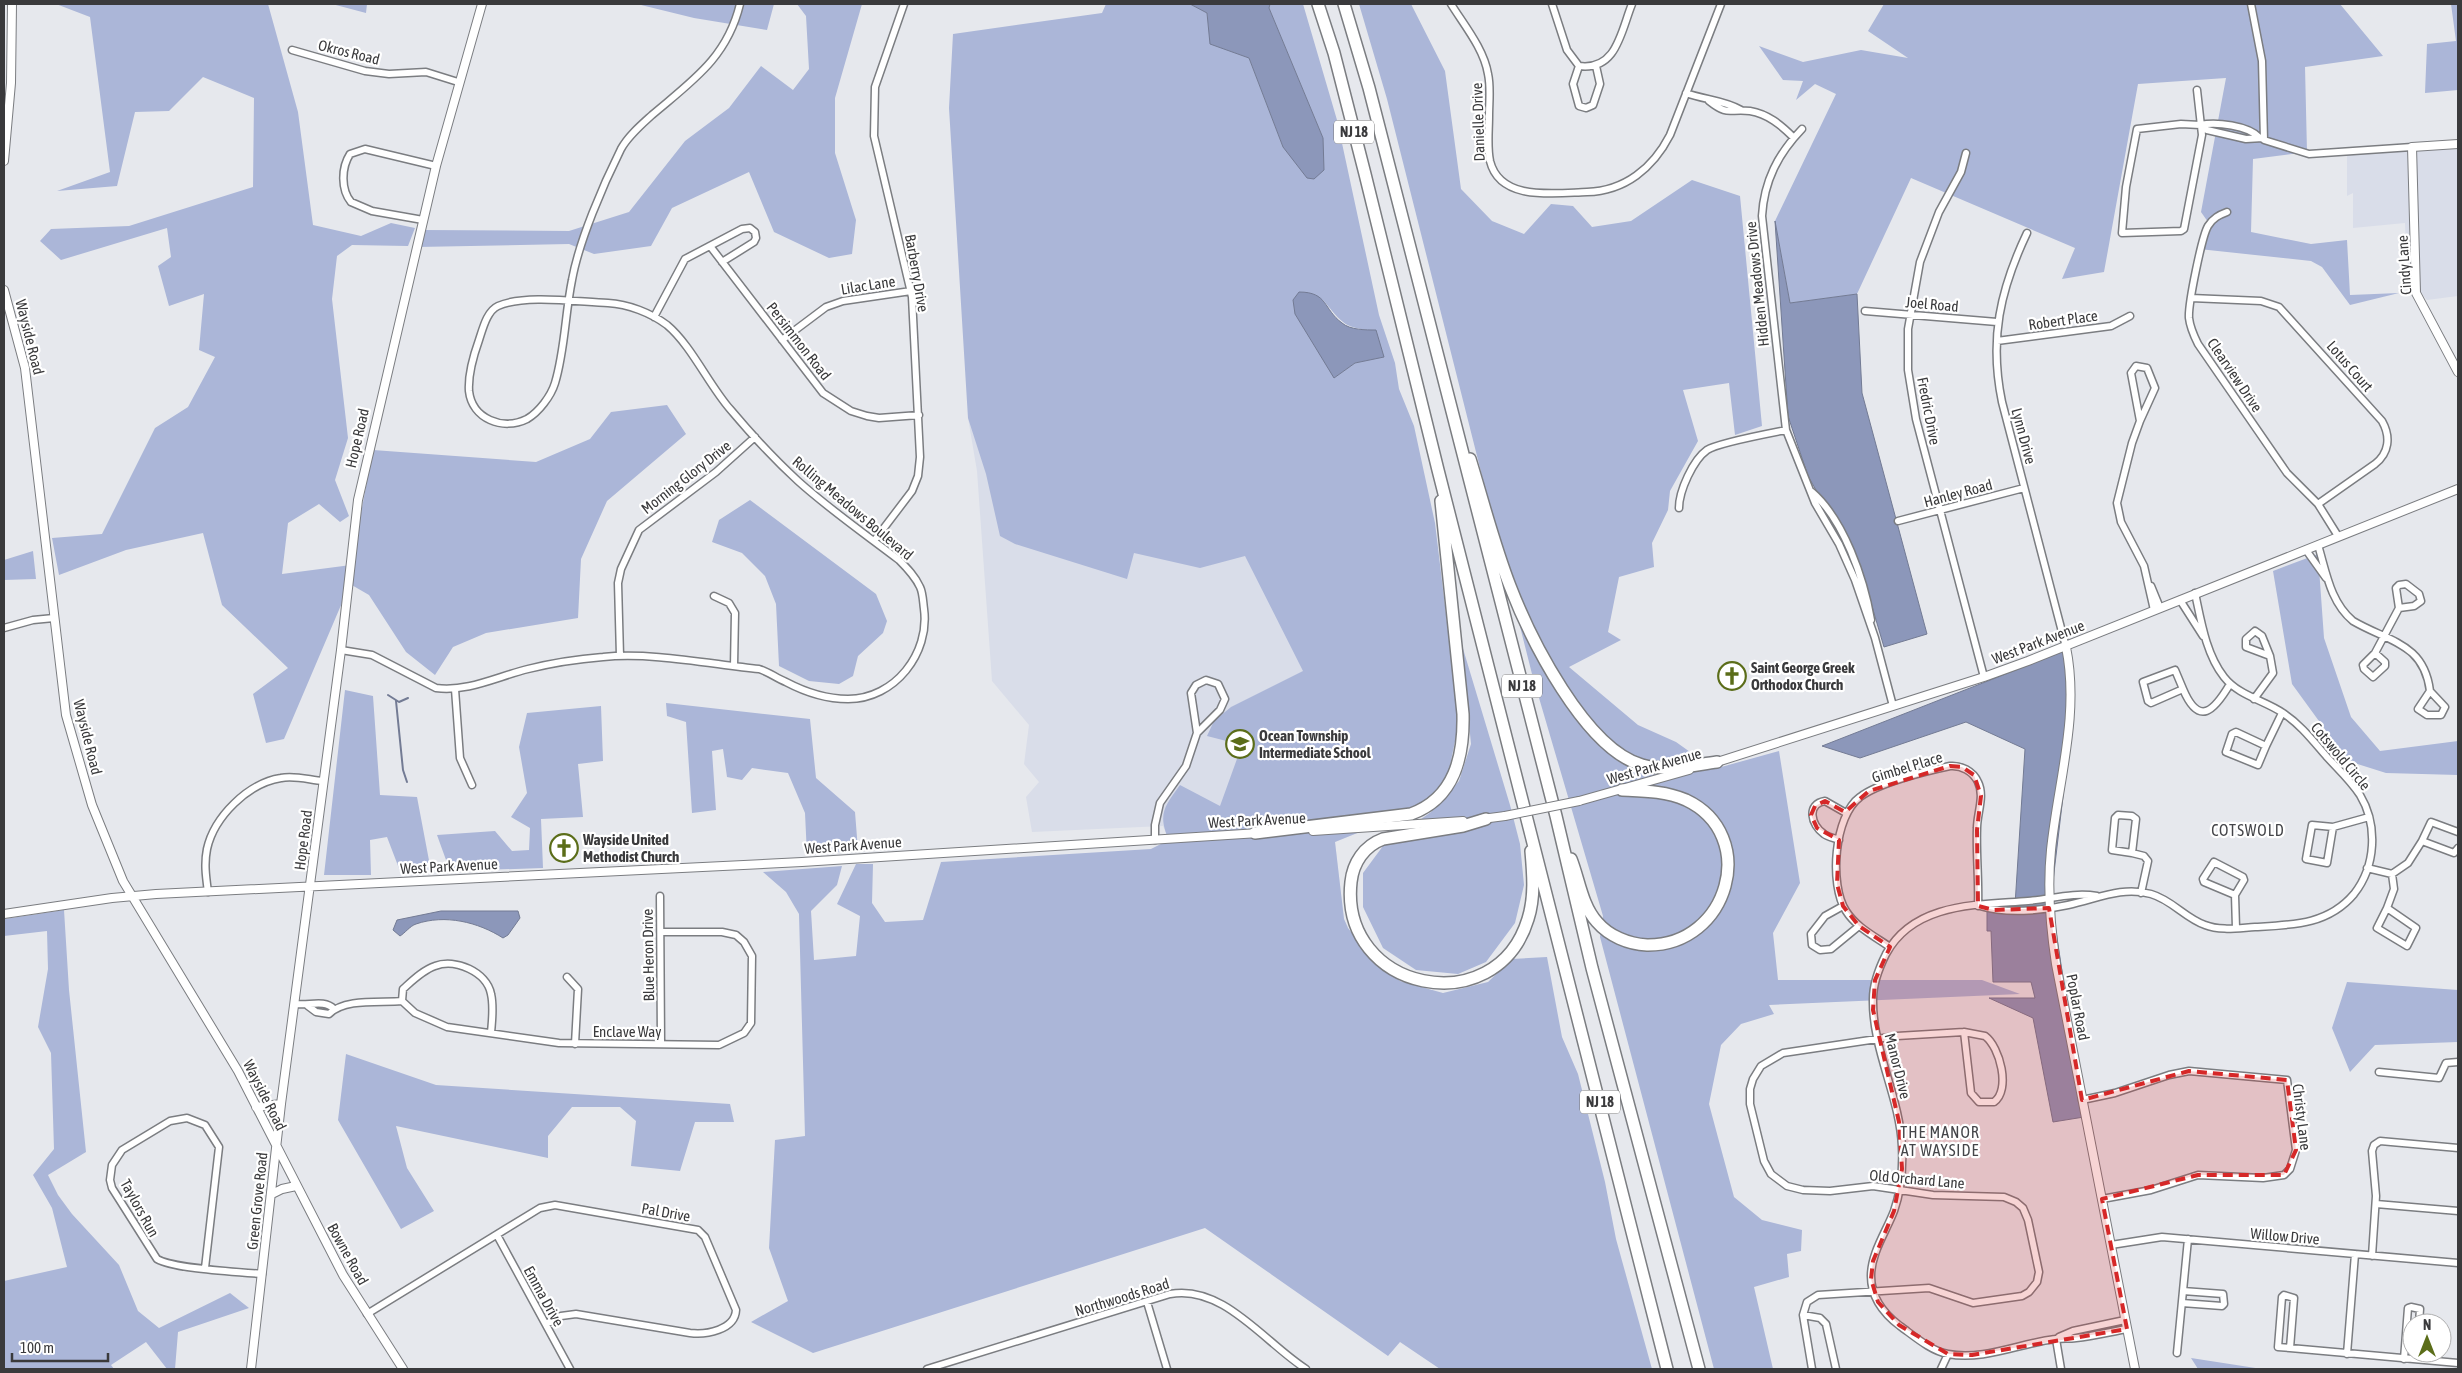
<svg xmlns="http://www.w3.org/2000/svg" width="2462" height="1373" viewBox="0 0 2462 1373" font-family="'Asap Condensed',sans-serif">
  <style>
    .built { fill: #d9dde9 }
    .green { fill: #abb6d8; fill-rule: evenodd }
    .water { fill: #8c97ba; stroke: #737b94 }
    .lines { fill: none; stroke-linecap: round; stroke-linejoin: round }
    .stream { stroke: #737b94; stroke-width: 2 }
    .minor-casing { stroke: #7b7d81; stroke-width: 9 }
    .tertiary-casing { stroke: #7b7d81; stroke-width: 10 }
    .motorway-casing { stroke: #7b7d81; stroke-width: 14 }
    .minor { stroke: #fff; stroke-width: 6 }
    .tertiary { stroke: #fff; stroke-width: 8 }
    .motorway { stroke: #fff; stroke-width: 11 }
    .tertiary-bridge-casing { stroke: #7b7d81; stroke-width: 10; stroke-linecap: butt }
    .tertiary-bridge { stroke: #fff; stroke-width: 8 }
    .marked { fill: #d62828; fill-opacity: 0.2; stroke: #d62828; stroke-width: 4; stroke-dasharray: 10 6; stroke-linejoin: round }
    .labels { text-anchor: middle; dominant-baseline: central; stroke-width: 4.5; stroke-linejoin: round; paint-order: stroke }
    .shield { fill: #fff; stroke: #757576; stroke-width: 1 }
    .shield-label { font-size: 14px; font-weight: bold; fill: #3a3a3c }
    .street-label { font-size: 15px; fill: #3a3a3c; stroke: #fff }
    .poi-label { font-size: 15px; font-weight: bold; fill: #3a3a3c; stroke: #fff; text-anchor: start }
    .neighbourhood-label { font-size: 16px; letter-spacing: 1px; fill: #444549; stroke: #fff }
  </style>
  <rect width="100%" height="100%" fill="#e6e8ed"/>
  <path class="built" d="M2458,149V296L2427,300L2407,276L2405,223L2353,228V193L2347,196V154Z
    M1027,397L1435,523L1419,808L1335,842L1344,919L1348,928L1151,849L1169,840L1163,826L1032,832L1026,797L1039,782L1024,764L1029,725L992,681L977,471L968,418Z"/>
  <path class="green" d="M56,4H268L298,112L313,225L361,236L391,223L415,228L408,246L352,245L337,256L332,299L348,438L335,480L349,516L340,522L319,504L288,523L282,574L351,565L373,450L536,462L590,439L611,412L667,405L686,434L607,501L581,559L578,618L486,633L453,647L435,675L406,652L369,595L350,584L284,739L266,743L253,694L288,668L222,605L203,533L126,550L59,575L52,538L102,534L155,428L188,407L215,357L199,350L204,294L169,306L158,266L171,257L167,228L61,260L40,241L51,229L129,226L253,187L254,98L203,77L169,111L135,112L117,186L57,191L110,172L90,17Z
    M332,4H367L366,13Z
    M637,4H774L767,30L694,18Z
    M797,4H862L835,98V153L856,220L852,254L829,258L774,232L749,172L672,208L651,246L594,254L569,244L417,247L422,230L569,231L629,212L685,141L729,108L761,66L793,90L809,69L806,16Z
    M1106,4H1190L1207,13L1211,44L1249,58L1283,147L1323,138L1269,8L1270,4H1303L1337,120L1379,315L1395,363L1399,389L1414,426L1435,523L1459,722L1447,780L1419,808L1335,842L1344,919L1348,928L1372,958L1400,981L1443,993L1488,982L1512,959L1547,957L1562,1037L1578,1074L1605,1182L1616,1239L1652,1369H1440L1400,1342L1388,1356L1205,1228L813,1353L751,1322L788,1301L769,1248L775,1140L805,1136L799,914L786,892L763,872L842,866L837,885L811,911L814,960L856,956L860,916L837,904L856,864H873L872,903L885,922L923,920L941,862L1151,849L1169,840C1157,814 1165,806 1180,785L1220,806L1242,745L1207,736L1214,721L1231,707L1303,671L1245,556L1200,568L1134,553L1127,579L1015,544L1000,536L986,474L968,418L949,108L953,34L1102,13ZM1323,300C1343,324 1344,328 1376,331L1383,357L1355,363L1334,378Z
    M1359,4H1411L1445,71L1461,189L1492,221L1524,234L1551,204L1573,206L1592,227L1631,221L1692,180L1740,196L1762,426L1735,435L1729,383L1683,390L1698,441L1670,491L1668,510L1652,543L1654,567L1619,577L1608,632L1621,640L1569,667L1638,725L1676,742L1714,769L1779,751L1800,883L1773,933L1778,980H1982L2020,994L1769,1005L1774,1014L1741,1024L1721,1045L1709,1104L1734,1197L1762,1220L1802,1230L1801,1251L1787,1254L1789,1277L1754,1287L1773,1369H1714L1600,937L1603,916L1532,674L1387,99Z
    M1884,4H2340L2383,56L2305,67L2307,152L2253,159L2251,232L2311,244L2347,240L2350,295L2399,293L2350,305L2322,267L2311,261L2199,249L2208,222L2201,212L2226,78L2138,84L2104,272L2062,279L2075,248L1911,178L1857,294L1790,303L1775,221L1836,94L1815,84L1796,100L1803,81L1783,80L1759,46L1803,62L1861,50L1908,58L1868,31Z
    M2451,4H2458V90L2425,93L2427,44L2456,41Z
    M750,500L876,594L887,621L883,633L858,656L853,676L839,684L809,681L779,666L776,604L765,576L742,553L712,542L719,520Z
    M33,551L36,579L4,580V560Z
    M2318,554L2324,638L2351,717L2380,751L2458,741V775L2386,773L2348,761L2292,684L2273,571Z
    M1461,642L1510,805L1520,844L1524,885L1515,923L1486,962L1458,974L1416,970L1383,948L1363,907V873L1383,846L1431,812L1459,781L1471,744Z
    M345,690L373,696L380,795L417,797L431,871H400L387,837L370,840L371,875H324Z
    M666,703L810,719L816,778L855,812L858,850L807,855L805,813L788,773L752,768L742,780L727,777L723,749L712,751L716,810L692,813L686,722L667,716Z
    M601,706L603,761L578,764L583,817L541,819L543,868L450,871L437,835L495,831L512,851L529,850L530,828L511,817L527,793L519,747L527,713Z
    M64,910L69,990L86,1152L48,1175L58,1195L72,1214L119,1265L138,1311L159,1328L230,1293L249,1308L178,1332L175,1369H167L146,1342L111,1365L114,1369H4V1281L67,1267L52,1208L33,1175L54,1149L51,1053L38,1027L48,969L47,931L4,936V919Z
    M2347,982L2458,990V1042L2375,1045L2350,1072L2332,1028Z
    M346,1054L436,1085L730,1104L734,1122H695L680,1171L631,1166L636,1121L620,1107H572L548,1136V1158L396,1126L407,1168L434,1211L401,1229L338,1120Z
    M2191,1358L2262,1369H2198Z"/>
  <path class="water" d="M1190,4H1270L1269,8L1323,138L1324,170L1314,179L1307,178L1283,147L1249,58L1210,44L1207,13Z
    M1775,221L1790,303L1857,294L1862,393L1927,634L1884,647L1861,569L1808,476L1788,416Z
    M1299,292C1328,292 1323,309 1342,323C1350,330 1366,330 1376,330L1384,357L1355,363L1334,378L1295,314L1293,300Z
    M2067,650L2074,703L2051,898L2084,1117L2053,1122L2033,1018L1989,998H2035L2031,982H1993L1991,931H1987V907L2015,905L2025,749L1966,722L1860,758L1822,746Z
    M441,911H518L520,918L508,935L503,938C478,922 445,914 416,924C410,926 405,933 400,936L393,930L397,920Z"/>
  <g class="lines">
    <path class="stream" d="M388,695L399,702L408,698
      M396,701L403,770L407,782"/>
    <defs>
      <path id="minor" d="M1451,4C1464,25 1484,49 1488,74C1491,87 1489,102 1489,116C1489,130 1487,147 1490,161C1500,202 1555,193 1587,192C1625,191 1653,168 1670,135L1721,4
        M1552,4L1567,50L1579,66C1617,71 1621,31 1632,4
        M2251,4L2262,61L2264,140L2309,154L2412,147
        M292,50L365,71L389,74L426,72L458,82
        M1579,66L1573,84L1579,106L1586,108L1593,105L1600,84L1596,66
        M2197,90L2202,135L2184,229L2181,231L2122,233L2126,187L2137,129L2181,124L2200,125
        M1686,93C1705,100 1724,100 1741,110
        M1709,101C1729,117 1729,108 1750,111C1768,114 1781,125 1793,137
        M1802,129C1778,154 1764,181 1762,216L1786,430L1815,503L1839,544L1855,580L1875,638L1893,706
        M2260,138C2248,125 2216,122 2200,125L2207,130L2246,139L2263,138
        M1966,153L1961,172L1939,212L1920,262L1908,329V370L1916,419L1984,677
        M2227,212C2219,215 2213,218 2208,226C2202,236 2188,304 2189,318C2190,327 2194,336 2198,344L2287,473L2318,504L2338,536
        M423,220L372,211L351,202C341,190 341,168 350,154L365,149L436,166
        M2027,233C2000,290 1989,339 2002,402L2066,647
        M710,246L823,393L851,411L867,416L879,418L919,415
        M2191,298L2261,301L2279,307L2382,421C2391,437 2389,453 2375,464L2318,504
        M1865,311L1997,322
        M654,317L685,259L742,229L750,228L755,232L756,238L754,242L722,262
        M782,340L826,307L843,301L911,291
        M1997,341L2111,326L2130,316
        M2136,366L2147,368L2155,388L2140,421L2131,373Z
        M2140,421L2132,443L2117,503L2121,522L2144,566L2154,610
        M1812,492C1844,520 1864,579 1871,620
        M1679,508C1679,491 1693,460 1707,450C1717,443 1771,433 1786,430
        M1898,521L2024,488
        M874,541L912,491L918,476L920,457L912,297L874,136L875,87L904,4
        M2318,545C2326,571 2330,602 2353,621C2389,642 2424,643 2430,691
        M2306,550L2326,578
        M2406,584L2419,594L2421,601L2414,606L2399,608L2396,588L2399,585Z
        M2151,586L2160,608
        M714,596L729,603L735,613L734,666
        M2180,600L2203,636
        M4,628L33,620L54,618
        M2255,631L2262,636L2270,656L2246,647V639Z
        M341,650L372,655L436,688C468,692 496,677 528,669C552,663 578,659 603,657C651,652 710,664 759,669C769,672 776,678 786,682C805,692 825,699 848,699C895,699 930,653 924,609C923,602 923,593 920,587C915,576 907,568 899,560C865,534 829,509 798,481C774,459 751,434 730,409C709,385 691,345 667,325C651,313 628,304 608,303C578,302 525,294 498,306C487,311 483,328 479,340C474,354 468,376 469,391C472,419 503,431 527,419C539,412 551,396 555,383C565,350 565,314 572,280C579,241 603,185 621,149C628,136 641,125 652,115C692,81 727,58 740,4
        M2375,653L2385,662V666L2373,677L2364,669L2363,665Z
        M2375,653L2399,608
        M620,656L618,583L621,569L639,530L716,472L755,437
        M2175,670L2183,689L2151,703L2148,701L2143,682Z
        M1206,680L1218,684L1225,699L1220,710L1197,733L1191,693L1196,685Z
        M455,689L460,758L472,785
        M2183,689C2199,727 2214,711 2230,684
        M2430,691L2445,707L2441,715H2427L2418,709Z
        M2254,699L2273,673L2270,656
        M2236,732L2266,746L2258,765L2226,752L2232,734Z
        M2266,746L2282,713
        M2118,815L2132,816L2136,819L2132,853L2112,850L2115,818Z
        M2312,825L2333,827L2327,863L2306,859Z
        M2333,827L2369,817
        M2458,832L2431,822L2422,841L2454,853L2458,848
        M1155,840V825L1160,803L1186,766L1197,733
        M1839,840C1834,838 1828,837 1824,834C1811,825 1806,804 1825,801L1846,813
        M2132,853L2144,856L2148,861L2141,893
        M2214,862L2243,877L2244,880L2235,895L2204,882L2203,879Z
        M2367,868L2392,874L2408,863L2422,841
        M208,892C206,877 204,864 207,849C214,817 248,783 281,778C294,775 310,780 323,781
        M2235,895L2236,928
        M660,896L661,1043
        M2097,896C2074,892 2051,899 2028,901C1978,905 1914,902 1886,954C1879,968 1873,983 1873,999C1872,1050 1900,1097 1902,1147C1903,1168 1901,1191 1894,1211C1886,1232 1871,1253 1871,1276C1871,1297 1884,1314 1900,1326C1914,1336 1931,1351 1948,1354C1983,1361 2021,1343 2055,1339C2062,1338 2069,1339 2076,1338C2093,1336 2110,1332 2127,1329
        M1843,906L1825,916L1811,934L1812,945L1820,950L1831,949L1859,926
        M1980,906C2006,914 2041,911 2068,905C2097,899 2121,886 2151,894C2172,900 2185,918 2205,925C2220,931 2238,928 2255,927C2292,925 2328,925 2354,894C2376,866 2378,825 2360,795C2351,781 2338,769 2327,757C2313,741 2301,725 2283,713C2264,700 2239,696 2224,677C2206,654 2201,621 2195,593
        M2387,908L2416,928L2407,946L2377,928Z
        M2387,908L2394,889L2392,874
        M1890,947C1874,936 1856,927 1846,911C1829,885 1834,816 1860,797C1878,783 1926,771 1950,766C1961,765 1973,771 1978,782C1985,796 1977,813 1977,828C1976,854 1979,880 1978,906
        M567,977L578,989L575,1044
        M402,1001L403,989C412,981 423,970 435,966C455,958 487,972 491,994C494,1007 492,1020 491,1033
        M296,1004C309,1006 324,999 334,1009
        M308,1006L316,1012L329,1014C345,998 380,1003 402,1001L415,1013L447,1027L559,1043L719,1045L744,1033L751,1023L752,956L744,942L736,935L722,932H661
        M1964,1032L1985,1036C2000,1047 2011,1090 1994,1102H1979L1971,1093Z
        M2379,1072L2439,1078L2446,1063L2458,1062
        M2082,1100L2115,1093L2169,1075L2189,1071L2287,1080L2296,1150L2290,1169L2284,1175L2263,1178L2198,1175L2151,1190L2102,1199
        M2376,1204L2458,1211
        M497,1235L570,1369
        M2111,1245L2162,1237L2458,1263
        M2372,1256L2376,1196L2372,1151L2374,1145L2380,1141L2458,1148
        M205,1268L219,1147L205,1125L187,1118L170,1121L122,1150L112,1165L110,1180L112,1188L157,1259C174,1269 239,1272 262,1274
        M2284,1295L2294,1298L2290,1348L2278,1347L2282,1297Z
        M1147,1302L1167,1369
        M2182,1303L2222,1306L2224,1304L2223,1294L2183,1291
        M367,1314L540,1208L555,1205L698,1230L705,1237L736,1310C735,1330 706,1335 690,1333L576,1314L561,1316L546,1324
        M1803,1315L1807,1302L1818,1295L1929,1288L1973,1303L2022,1296L2029,1292L2037,1282L2039,1272L2028,1220L2023,1208L2016,1202L2004,1197L1933,1195L1873,1186L1830,1191L1803,1190L1787,1186L1771,1174L1764,1161L1750,1104V1089L1753,1079L1761,1066L1783,1053L1897,1036L1964,1032
        M2059,1337L2073,1331L2125,1320
        M2056,1339L2061,1369
        M2290,1348L2458,1363
        M2177,1353L2188,1239
        M2347,1354L2355,1254
        M2404,1359L2408,1308L2411,1307L2420,1309L2419,1323
        M927,1369L1170,1294C1223,1284 1265,1343 1306,1369
        M1812,1369L1803,1315L1820,1318L1826,1324L1836,1369
        M1941,1369L1948,1354"/>
      <path id="tertiary" d="M2458,144L2412,147L2416,293L2458,372
        M4,161L11,83L12,4
        M4,290L25,368L66,715L92,805L123,881L238,1071L343,1275L403,1369
        M2066,647C2080,715 2058,782 2051,850C2047,889 2050,925 2056,964L2135,1369
        M1714,763L1984,677L2028,661L2458,489
        M1579,801L1689,770
        M1482,819L1505,816
        M1313,831L1463,821
        M4,914L112,898L156,894L802,862L1259,833
        M256,1107L281,1104
        M272,1194L282,1189L296,1186
        M251,1369L281,1104L341,650L358,500L436,166L482,4"/>
      <path id="motorway" d="M1318,4L1334,53L1365,174L1438,470L1667,1369
        M1344,4L1369,88L1556,816L1592,968L1699,1369
        M1470,459C1483,501 1494,545 1510,586C1530,638 1585,749 1642,765C1666,772 1693,765 1717,762
        M1486,819L1463,826L1383,839C1364,846 1353,863 1351,882C1339,991 1496,1024 1528,919C1535,897 1533,874 1531,851
        M1255,833L1411,814C1455,798 1464,756 1463,714L1441,501
        M1571,859C1579,879 1582,906 1597,922C1609,936 1628,944 1647,945C1729,946 1760,835 1686,800C1665,791 1644,791 1622,790"/>
    </defs>
    <use href="#minor" class="minor-casing"/>
    <use href="#tertiary" class="tertiary-casing"/>
    <use href="#motorway" class="motorway-casing"/>
    <use href="#minor" class="minor"/>
    <use href="#tertiary" class="tertiary"/>
    <use href="#motorway" class="motorway"/>
    <defs>
      <path id="tertiary-bridge" d="M1505,816L1579,801"/>
    </defs>
    <use href="#tertiary-bridge" class="tertiary-bridge-casing"/>
    <use href="#tertiary-bridge" class="tertiary-bridge"/>
  </g>
  <path class="marked" d="M1950,766L1962,767L1974,775L1981,796L1977,830L1978,906L1994,910L2049,908L2082,1100L2189,1071L2287,1080L2296,1150L2284,1175H2198L2102,1199L2127,1329L1972,1355L1948,1354L1899,1325L1878,1302L1871,1279L1873,1261L1894,1211L1902,1169L1899,1122L1873,1010L1875,980L1890,947L1859,926L1843,906L1837,884L1839,840L1817,828L1811,815L1815,806L1825,801L1845,812L1869,791Z"/>
  <defs>
    <symbol id="church-ring" viewBox="-11 -11 22 22"><circle r="9.5" fill="#fff" stroke="#5b6d19" stroke-width="1.5"/><path d="M-1.2-6h2.4v3.5h3.3v2.4h-3.3V6h-2.4V-.1h-3.3v-2.4h3.3Z" fill="#5b6d19"/></symbol>
    <symbol id="school-ring" viewBox="-11 -11 22 22"><circle r="9.5" fill="#fff" stroke="#5b6d19" stroke-width="1.5"/><path d="M0-5L7-2L0 1L-7-2ZM-4 1L0 2.5L4 1V4Q0 6-4 4Z" fill="#5b6d19"/></symbol>
  </defs>
  <g fill-rule="evenodd">
    <use href="#church-ring" x="1716" y="660" width="32" height="32"/>
    <use href="#school-ring" x="1224" y="728" width="32" height="32"/>
    <use href="#church-ring" x="548" y="832" width="32" height="32"/>
  </g>
  <g class="labels">
    <g class="shield">
      <rect x="1334" y="120.5" width="40" height="23" rx="4"/>
      <rect x="1502" y="674.5" width="40" height="23" rx="4"/>
      <rect x="1580" y="1090.5" width="40" height="23" rx="4"/>
    </g>
    <g class="shield-label">
      <text x="1354" y="132">NJ 18</text>
      <text x="1522" y="686">NJ 18</text>
      <text x="1600" y="1102">NJ 18</text>
    </g>
    <g class="street-label">
      <text transform="translate(349 52) rotate(14)">Okros Road</text>
      <text transform="translate(1478 122) rotate(-92)">Danielle Drive</text>
      <text transform="translate(2404 265) rotate(-94)">Cindy Lane</text>
      <text transform="translate(917 273) rotate(80)">Barberry Drive</text>
      <text transform="translate(1757 284) rotate(-96)">Hidden Meadows Drive</text>
      <text transform="translate(868 285) rotate(-9)">Lilac Lane</text>
      <text transform="translate(1932 304) rotate(5)">Joel Road</text>
      <text transform="translate(2063 320) rotate(-8)">Robert Place</text>
      <text transform="translate(30 337) rotate(76)">Wayside Road</text>
      <text transform="translate(799 341) rotate(52)">Persimmon Road</text>
      <text transform="translate(2350 366) rotate(49)">Lotus Court</text>
      <text transform="translate(2235 375) rotate(56)">Clearview Drive</text>
      <text transform="translate(1929 411) rotate(79)">Fredric Drive</text>
      <text transform="translate(2024 436) rotate(75)">Lynn Drive</text>
      <text transform="translate(357 438) rotate(-77)">Hope Road</text>
      <text transform="translate(686 477) rotate(-38)">Morning Glory Drive</text>
      <text transform="translate(1958 493) rotate(-15)">Hanley Road</text>
      <text transform="translate(853 508) rotate(40)">Rolling Meadows Boulevard</text>
      <text transform="translate(2038 642) rotate(-21)">West Park Avenue</text>
      <text transform="translate(88 737) rotate(76)">Wayside Road</text>
      <text transform="translate(2341 756) rotate(50)">Cotswold Circle</text>
      <text transform="translate(1654 766) rotate(-16)">West Park Avenue</text>
      <text transform="translate(1907 767) rotate(-17)">Gimbel Place</text>
      <text transform="translate(1257 820) rotate(-3)">West Park Avenue</text>
      <text transform="translate(303 840) rotate(-83)">Hope Road</text>
      <text transform="translate(853 845) rotate(-4)">West Park Avenue</text>
      <text transform="translate(449 866) rotate(-3)">West Park Avenue</text>
      <text transform="translate(648 955) rotate(-91)">Blue Heron Drive</text>
      <text transform="translate(2078 1007) rotate(79)">Poplar Road</text>
      <text x="627" y="1031">Enclave Way</text>
      <text transform="translate(1898 1066) rotate(76)">Manor Drive</text>
      <text transform="translate(265 1095) rotate(63)">Wayside Road</text>
      <text transform="translate(2302 1117) rotate(83)">Christy Lane</text>
      <text transform="translate(1917 1179) rotate(5)">Old Orchard Lane</text>
      <text transform="translate(257 1201) rotate(-84)">Green Grove Road</text>
      <text transform="translate(140 1208) rotate(61)">Taylors Run</text>
      <text transform="translate(666 1212) rotate(10)">Pal Drive</text>
      <text transform="translate(2285 1236) rotate(5)">Willow Drive</text>
      <text transform="translate(348 1254) rotate(61)">Bowne Road</text>
      <text transform="translate(544 1296) rotate(61)">Emma Drive</text>
      <text transform="translate(1122 1297) rotate(-17)">Northwoods Road</text>
    </g>
    <g class="poi-label">
      <text x="1751" y="667">Saint George Greek<tspan x="1751" dy="17">Orthodox Church</tspan></text>
      <text x="1259" y="735">Ocean Township<tspan x="1259" dy="17">Intermediate School</tspan></text>
      <text x="583" y="839">Wayside United<tspan x="583" dy="17">Methodist Church</tspan></text>
    </g>
    <g class="neighbourhood-label">
      <text x="2248" y="830">COTSWOLD</text>
      <text x="1940" y="1132">THE MANOR<tspan x="1940" dy="18">AT WAYSIDE</tspan></text>
    </g>
  </g>
  <rect width="2462" height="1373" fill="none" stroke="#3a3a3c" stroke-width="10"/>
  <g transform="translate(2427 1338)"><circle r="24" fill="#ffffff" stroke="#b0b0b1"/>
  <path d="M0-4L9 19L0 12L-9 19Z" fill="#5b6d19"/>
  <text y="-8" font-size="14" font-weight="bold" text-anchor="middle" fill="#3a3a3c">N</text>
  </g>
  <path d="M12 1353v8h96v-8" fill="none" stroke="#3a3a3c" stroke-width="2.5"/>
  <text x="20" y="1353" font-size="15" fill="#3a3a3c" stroke="#ffffff" stroke-width="4" paint-order="stroke">100 m</text>
</svg>
